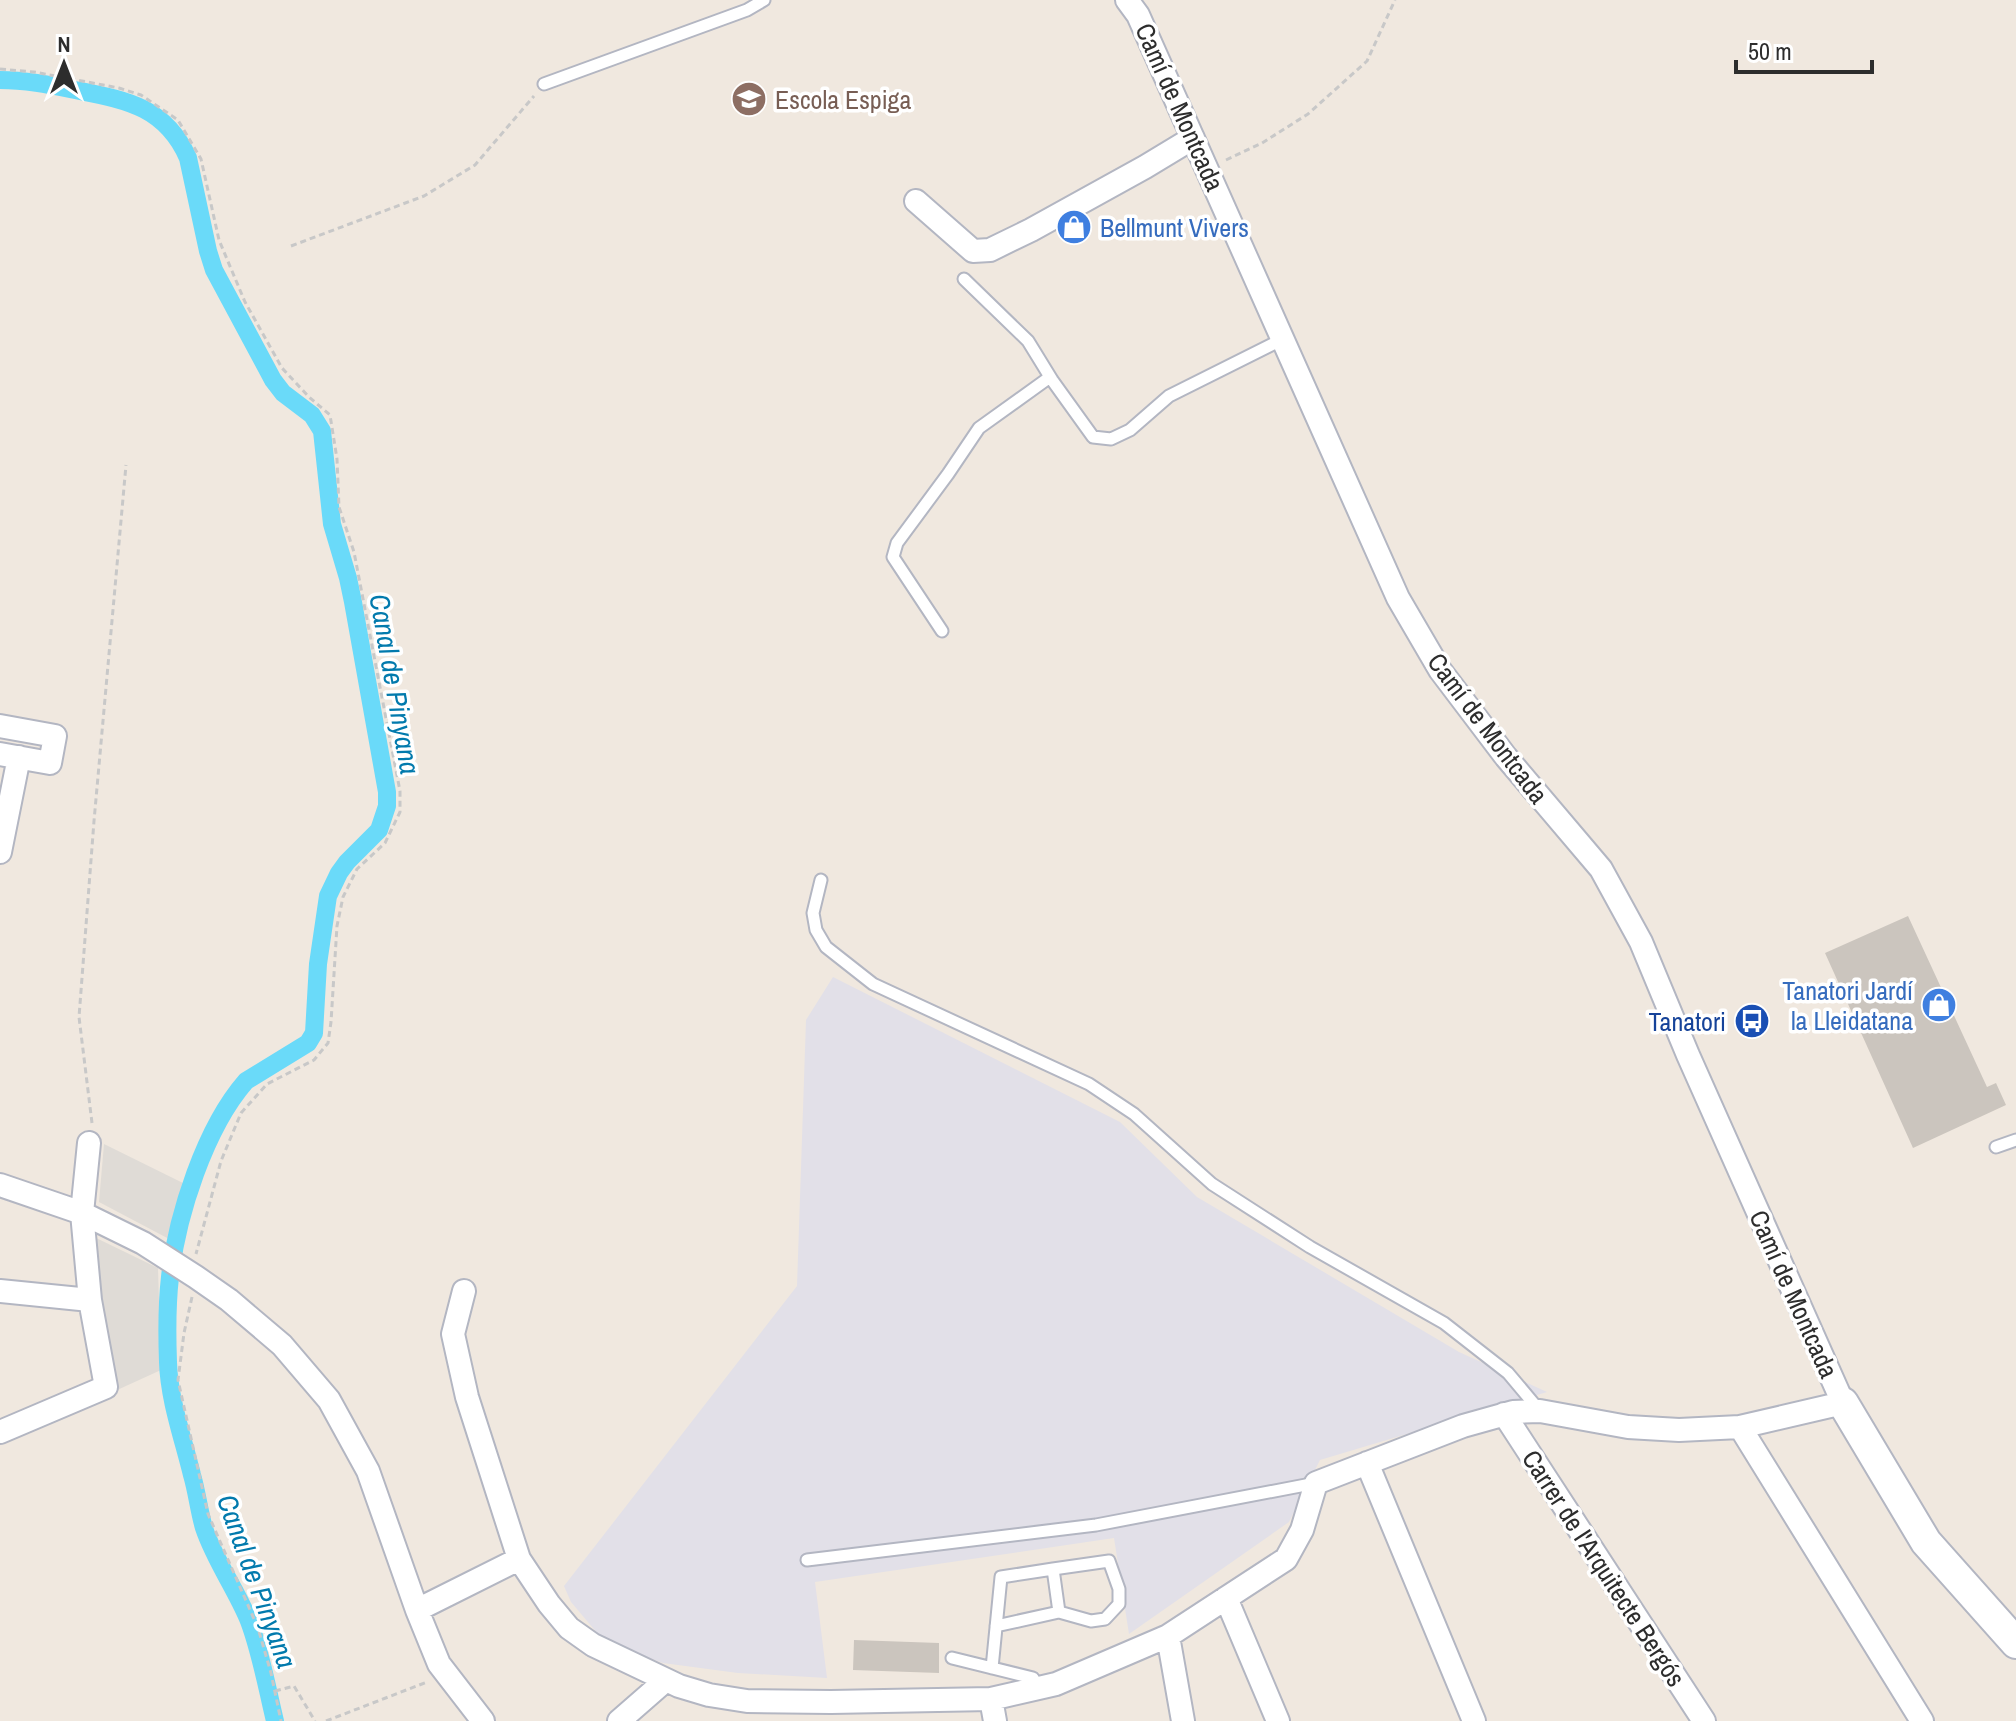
<svg xmlns="http://www.w3.org/2000/svg" width="2016" height="1721" viewBox="0 0 2016 1721" font-family="'Archivo Narrow',sans-serif">
  <style>
    .industrial { fill: #e2e0e8 }
    .plaza { fill: #dfdbd6 }
    .lines { fill: none; stroke-linecap: round; stroke-linejoin: round }
    .canal { stroke: #6adaf9; stroke-width: 18 }
    .building { fill: #cbc5be }
    .lane-casing { stroke: #b3b6c2; stroke-width: 15 }
    .street-casing { stroke: #b3b6c2; stroke-width: 26 }
    .secondary-casing { stroke: #b3b6c2; stroke-width: 34 }
    .path { stroke: #c8c8c8; stroke-width: 3; stroke-dasharray: 6 4; stroke-linecap: butt }
    .lane { stroke: #fff; stroke-width: 11 }
    .street { stroke: #fff; stroke-width: 22 }
    .secondary { stroke: #fff; stroke-width: 30 }
    .labels { text-anchor: middle; dominant-baseline: central; stroke-width: 7; stroke-linejoin: round; paint-order: stroke }
    .education-label { font-size: 26px; fill: #785e54; stroke: #fff; text-anchor: start }
    .street-label { font-size: 26px; fill: #2d2d2d; stroke: #fff }
    .shop-label { font-size: 26px; fill: #366cbe; stroke: #fff; text-anchor: start }
    .transit-label { font-size: 26px; fill: #164399; stroke: #fff; text-anchor: end }
    .water-label { font-size: 28px; font-style: italic; fill: #027aad; stroke: #fff }
  </style>
  <rect width="100%" height="100%" fill="#f0e8df"/>
  <path class="industrial" d="M833,977L1120,1122L1197,1197L1459,1352L1547,1392L1320,1460L1289,1522L1129,1634L1114,1538L815,1582L827,1678L738,1673L663,1663L632,1652L598,1634L571,1602L564,1586L797,1286L806,1020Z"/>
  <path class="plaza" d="M104,1144L185,1184L171,1240L99,1202Z
    M92,1236L158,1268L161,1370L115,1391L106,1354Z"/>
  <g class="lines">
    <path class="canal" d="M0,80C26,80 50,85 75,90C125,100 165,106 188,158L208,251L214,270L273,380L283,393L312,415L322,431L332,524L348,578L353,602L387,792V806L379,830L347,862L339,873L328,896L318,964L314,1033L308,1043L246,1081C205,1128 177,1215 170,1277C167,1303 167,1335 168,1362C169,1399 183,1438 192,1475C197,1492 199,1511 204,1528C215,1561 236,1589 249,1621C261,1653 267,1688 275,1721"/>
  </g>
  <path class="building" d="M1908,916L1987,1087L1996,1083L2006,1105L1913,1148L1825,953Z
    M854,1640L939,1643V1673L853,1670Z"/>
  <g class="lines">
    <defs>
      <path id="lane" d="M544,84L747,10L764,0
        M964,279L1028,341L1052,380L1093,437L1111,439L1130,430L1169,396L1283,339
        M942,631L893,557L897,543L948,474L979,428L1050,377
        M821,880L813,913L816,930L826,947L873,984L1089,1084L1134,1114L1212,1184L1310,1247L1444,1323L1508,1373L1540,1411
        M1996,1147L2016,1140
        M807,1560L1096,1525L1316,1483
        M1053,1569L1109,1561L1119,1589V1604L1105,1619L1091,1621L1059,1612
        M952,1658L1033,1678L1038,1688
        M992,1668L1001,1577L1053,1569L1059,1612L996,1626"/>
      <path id="street" d="M916,201L973,251L990,250L1031,230L1145,167L1193,138
        M0,726L55,736L50,763L0,754
        M0,852L19,757
        M0,1185L82,1213L143,1243L196,1277L229,1300L282,1345L329,1400L368,1471L417,1610L439,1664L483,1721
        M0,1291L90,1300
        M464,1291L453,1334L467,1397L519,1559L549,1604L569,1628L593,1645L679,1686L709,1695L747,1701L831,1702L991,1699L1056,1684L1168,1636L1286,1559L1302,1530L1316,1483L1463,1426L1513,1412L1540,1411L1628,1427L1679,1430L1740,1427L1843,1403L1688,1055L1641,942L1601,869L1506,757L1440,670L1398,598L1138,15L1127,0
        M1504,1414L1704,1721
        M1740,1427L1922,1721
        M0,1432L106,1387L90,1300L82,1213L89,1143
        M1367,1463L1474,1721
        M1226,1598L1278,1721
        M417,1610L519,1559
        M1168,1636L1183,1721
        M991,1699L995,1721
        M619,1721L666,1680"/>
      <path id="secondary" d="M1843,1403L1926,1542L2016,1643"/>
    </defs>
    <use href="#lane" class="lane-casing"/>
    <use href="#street" class="street-casing"/>
    <use href="#secondary" class="secondary-casing"/>
    <path class="path" d="M0,69L34,72L119,88L141,95L178,120L201,159L219,240L245,302L282,368L309,397L330,415L337,459L339,507L354,552L400,791V812L385,843L357,869L343,897L337,926L331,1022L328,1043L314,1060L267,1084L241,1113L221,1161L196,1254
      M1226,160L1262,143L1308,114L1367,61L1395,0
      M291,246L424,196L475,165L534,96
      M92,1123L79,1017L94,821L126,465
      M192,1297L184,1333L178,1380L208,1514L258,1628L271,1673L281,1721
      M275,1691L294,1686L315,1721
      M326,1721L427,1682"/>
    <use href="#lane" class="lane"/>
    <use href="#street" class="street"/>
    <use href="#secondary" class="secondary"/>
  </g>
  <defs>
    <symbol id="school-disc" viewBox="-11 -11 22 22"><circle r="9.5" fill="#8d6e63" stroke="#fff"/><path d="M0-5L7-2L0 1L-7-2ZM-4 1L0 2.5L4 1V4Q0 6-4 4Z" fill="#fff"/></symbol>
    <symbol id="shop-disc" viewBox="-11 -11 22 22"><circle r="9.5" fill="#3f7fe0" stroke="#fff"/><path d="M-5-2.5h2.3a2.7 3.5 0 0 1 5.4 0H5L5.5 6h-11ZM-1.5-2.5h3a1.5 2.3 0 0 0-3 0Z" fill="#fff"/></symbol>
    <symbol id="bus-disc" viewBox="-11 -11 22 22"><circle r="9.5" fill="#1a4fb4" stroke="#fff"/><path d="M-5-6H5V4H4V6H2V4H-2V6H-4V4H-5ZM-3.5-4V0h7V-4ZM-3.5 1.2v1.5H-2V1.2ZM2 1.2v1.5H3.5V1.2Z" fill="#fff"/></symbol>
  </defs>
  <g fill-rule="evenodd">
    <use href="#school-disc" x="729" y="79" width="40" height="40"/>
    <use href="#shop-disc" x="1054" y="207" width="40" height="40"/>
    <use href="#shop-disc" x="1919" y="985" width="40" height="40"/>
    <use href="#bus-disc" x="1732" y="1001" width="40" height="40"/>
  </g>
  <g class="labels">
    <g class="education-label">
      <text x="775" y="99">Escola Espiga</text>
    </g>
    <g class="street-label">
      <text transform="translate(1180 107) rotate(66)">Camí de Montcada</text>
      <text transform="translate(1488 728) rotate(53)">Camí de Montcada</text>
      <text transform="translate(1794 1294) rotate(66)">Camí de Montcada</text>
      <text transform="translate(1604 1568) rotate(57)">Carrer de l'Arquitecte Bergós</text>
    </g>
    <g class="shop-label">
      <text x="1100" y="227">Bellmunt Vivers</text>
      <text x="1913" y="990" text-anchor="end">Tanatori Jardí<tspan x="1913" dy="30">la Lleidatana</tspan></text>
    </g>
    <g class="transit-label">
      <text x="1726" y="1021">Tanatori</text>
    </g>
    <g class="water-label">
      <text transform="translate(395 684) rotate(80)">Canal de Pinyana</text>
      <text transform="translate(257 1581) rotate(70)">Canal de Pinyana</text>
    </g>
  </g>
  <g transform="translate(64 64)" stroke="#ffffff" stroke-width="6" paint-order="stroke">
  <path d="M0-6L14 30L0 20L-14 30Z" fill="#2d2d2d"/>
  <text y="-12" font-size="22" font-weight="bold" text-anchor="middle" fill="#2d2d2d">N</text>
  </g>
  <path d="M1736 60v12h136v-12" fill="none" stroke="#2d2d2d" stroke-width="4"/>
  <text x="1748" y="60" font-size="24" fill="#2d2d2d" stroke="#ffffff" stroke-width="6" paint-order="stroke">50 m</text>
</svg>
